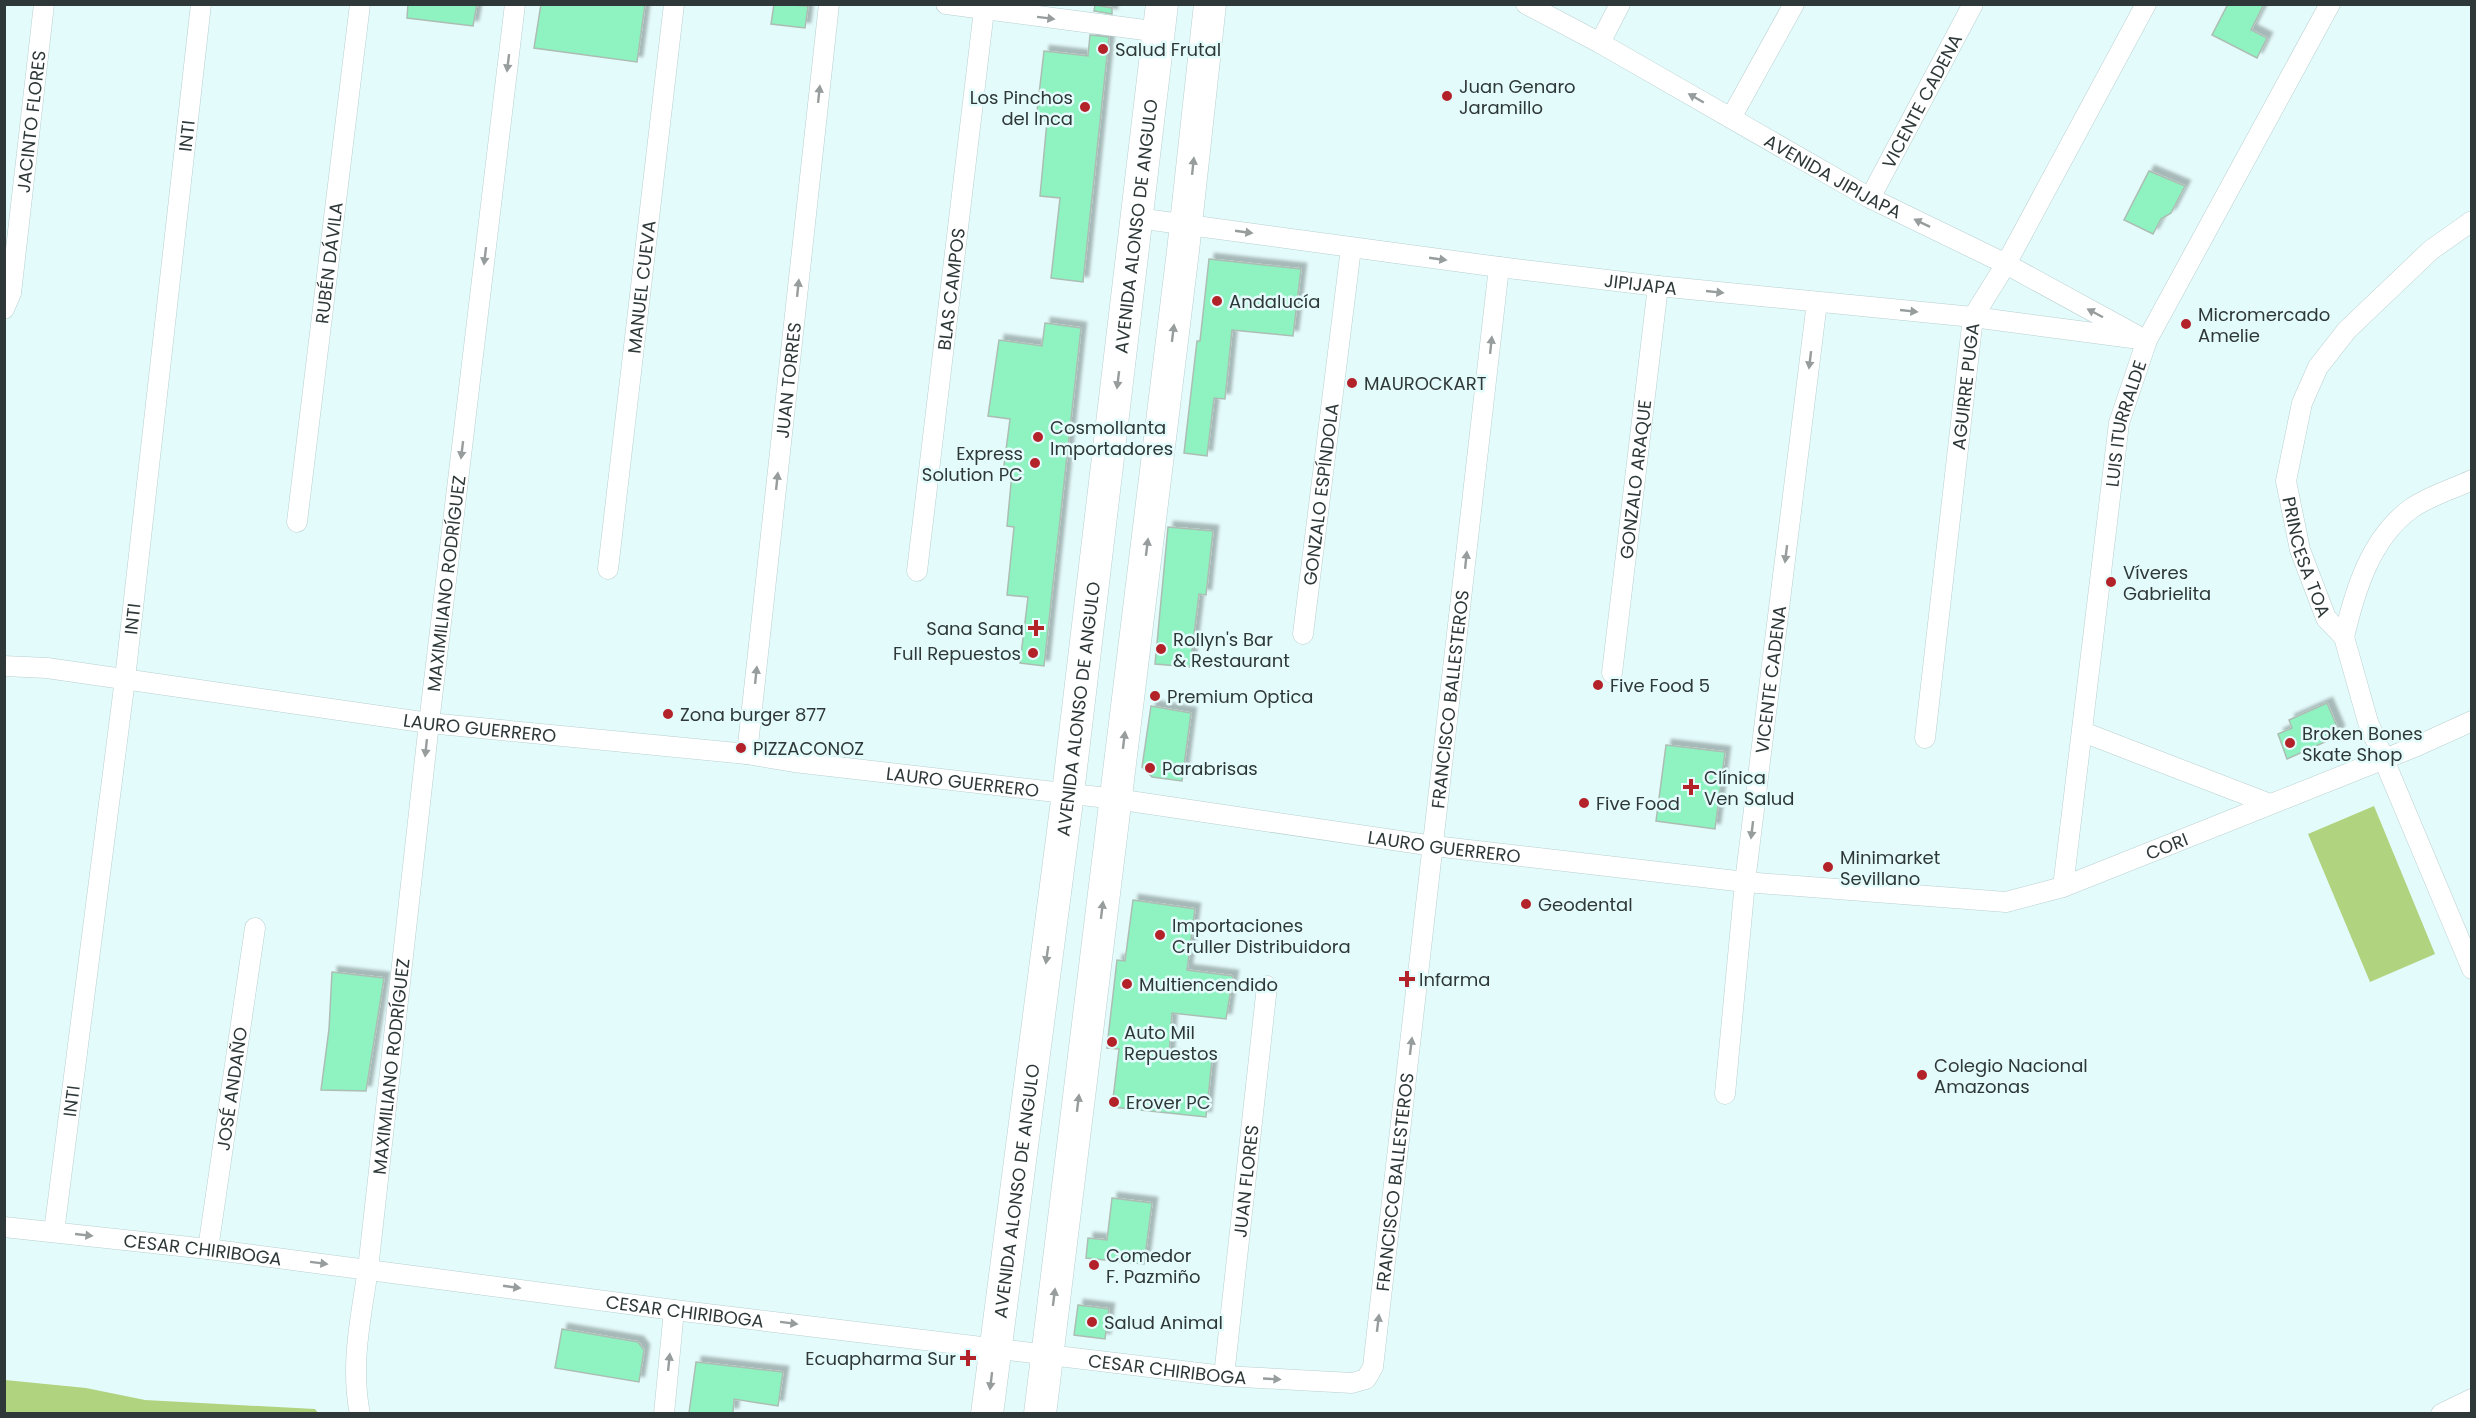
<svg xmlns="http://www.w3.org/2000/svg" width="2476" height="1418" viewBox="0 0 2476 1418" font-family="Poppins,sans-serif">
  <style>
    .green { fill: #b0d37f }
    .building { fill: #8ef2c1; stroke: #acbeb4; stroke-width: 1.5; filter: url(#shadow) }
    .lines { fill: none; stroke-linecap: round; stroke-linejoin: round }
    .minor-casing { stroke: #b9cfcf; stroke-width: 21 }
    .primary-casing { stroke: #b9cfcf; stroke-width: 33 }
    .minor { stroke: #fff; stroke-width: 20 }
    .primary { stroke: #fff; stroke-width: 32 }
    .oneway { fill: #979c9c }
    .poi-dot { fill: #b32229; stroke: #e4fbfb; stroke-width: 2 }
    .labels { text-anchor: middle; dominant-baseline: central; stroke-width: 5; stroke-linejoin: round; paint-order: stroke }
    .poi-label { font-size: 18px; fill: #2f3838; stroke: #e4fbfb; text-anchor: start }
    .street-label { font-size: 18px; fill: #2f3838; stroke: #e4fbfb }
  </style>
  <defs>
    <filter id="shadow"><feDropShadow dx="5.5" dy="-5.5" stdDeviation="1.5" flood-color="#0004"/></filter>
  </defs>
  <rect width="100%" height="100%" fill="#e4fbfb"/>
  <path class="green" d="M2374,806L2435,954L2370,982L2308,834Z
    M5,1380L86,1388L145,1400L315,1409L318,1413H5Z"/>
  <path class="building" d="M408,4H477L473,26L407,18Z
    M541,4H645L637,62L534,48Z
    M774,4L808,6L805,28L771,24Z
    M2228,4H2264L2251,30L2267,38L2257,58L2212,35Z
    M1095,5L1112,8V14L1094,11Z
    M1090,35L1109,37L1083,282L1051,278L1060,198L1040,196L1047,121L1036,120L1044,51L1088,56Z
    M2149,171L2185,186L2171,213L2161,219L2153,234L2124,220Z
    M1209,259L1301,269L1293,336L1232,330L1225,399L1214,398L1207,456L1184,453L1197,341H1200Z
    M1045,323L1081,328L1044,666L1020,663L1028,597L1007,595L1014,527L1007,526L1012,473H1003L1010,419L988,416L999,340L1042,346Z
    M1168,527L1213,531L1206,595L1199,594L1190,667L1155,664Z
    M2327,703L2339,731L2334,738L2287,759L2278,734L2292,728L2289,720Z
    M1151,706L1191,713L1182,781L1152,777L1142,767Z
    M1666,745L1725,752L1715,829L1656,821Z
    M1133,900L1195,909L1187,970L1233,976L1226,1019L1172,1013L1169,1056L1212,1060L1206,1117L1112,1107L1119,1049L1107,1048L1108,1038L1117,960L1125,961Z
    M332,972L384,978L366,1091L321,1090L329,1029Z
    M1112,1198L1152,1203L1144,1264L1086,1258L1088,1238L1107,1240Z
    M1078,1305L1109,1309L1105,1339L1074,1335Z
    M562,1329L638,1342L644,1350L639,1382L555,1368Z
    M696,1362L783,1372L778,1406L734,1399L733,1413H689Z"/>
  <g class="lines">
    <defs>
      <g id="minor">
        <path d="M946,4L1160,32"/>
        <path id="s1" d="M1526,4L1600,43L1870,198L2006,264L2136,335"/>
        <path d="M1600,43L1620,4"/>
        <path d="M1731,118L1794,4"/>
        <path id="s2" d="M1870,198L1973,4"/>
        <path id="s3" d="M1137,218L1499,267L1658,286L1973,317L2147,340"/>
        <path id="s4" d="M2472,221L2431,250L2347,330L2318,367L2302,403L2286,481L2300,550L2326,618L2344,637L2368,722L2472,969"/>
        <path id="s5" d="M4,309L11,293L44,4"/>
        <path id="s6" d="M297,522L360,4"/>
        <path id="s7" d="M608,569L674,4"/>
        <path id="s8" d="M917,571L984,10"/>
        <path id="s9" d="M1303,634L1351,248"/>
        <path d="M2344,637C2355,590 2371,537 2412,508C2429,496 2453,489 2472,480"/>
        <path id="s10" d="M4,666L47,668L429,723L747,754L794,762L1116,799L1434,846L1745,882L2006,902L2063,887L2417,746L2472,721"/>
        <path id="s11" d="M1612,673L1658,286"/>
        <path d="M2083,732L2270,804"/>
        <path id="s12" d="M1925,738L1973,317L2006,264L2146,4"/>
        <path id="s13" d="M747,754L829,4"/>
        <path id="s14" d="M2063,887L2119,423L2147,340L2330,4"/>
        <path id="s15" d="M1725,1094L1745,882L1817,302"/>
        <path id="s16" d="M4,1227L208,1249L674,1310L1224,1376L1352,1383L1366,1379L1373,1367L1499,267"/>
        <path id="s17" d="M54,1232L125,679L201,4"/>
        <path id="s18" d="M208,1249L255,928"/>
        <path id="s19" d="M1224,1376L1267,986"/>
        <path id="s20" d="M360,1414C350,1365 361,1317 368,1269L429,723L515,4"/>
        <path d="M664,1414L674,1310"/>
        <path d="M2441,1414L2472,1399"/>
      </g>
      <g id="primary">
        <path id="s21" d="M987,1414L1068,793L1162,4"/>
        <path d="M1040,1414L1183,251L1210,4"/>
      </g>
    </defs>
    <use href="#minor" class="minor-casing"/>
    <use href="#primary" class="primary-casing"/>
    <use href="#minor" class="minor"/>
    <use href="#primary" class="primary"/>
  </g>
  <defs><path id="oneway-solid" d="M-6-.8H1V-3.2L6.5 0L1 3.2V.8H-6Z" transform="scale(1.5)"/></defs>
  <g class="oneway">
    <use href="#oneway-solid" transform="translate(1046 18) rotate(7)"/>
    <use href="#oneway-solid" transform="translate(508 63) rotate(97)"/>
    <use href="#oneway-solid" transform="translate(819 94) rotate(-84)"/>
    <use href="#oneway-solid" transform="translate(1696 98) rotate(-150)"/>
    <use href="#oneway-solid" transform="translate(1193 166) rotate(-84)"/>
    <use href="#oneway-solid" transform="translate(1922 223) rotate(-154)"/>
    <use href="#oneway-solid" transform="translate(1244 232) rotate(8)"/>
    <use href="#oneway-solid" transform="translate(485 256) rotate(97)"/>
    <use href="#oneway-solid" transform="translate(1438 259) rotate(8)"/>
    <use href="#oneway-solid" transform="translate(798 288) rotate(-84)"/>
    <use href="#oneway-solid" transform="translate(1715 292) rotate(6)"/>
    <use href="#oneway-solid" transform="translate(1909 311) rotate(6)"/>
    <use href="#oneway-solid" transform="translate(2095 313) rotate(-152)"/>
    <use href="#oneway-solid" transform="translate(1173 333) rotate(-83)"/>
    <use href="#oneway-solid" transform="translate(1491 345) rotate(-84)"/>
    <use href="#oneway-solid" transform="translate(1810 360) rotate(97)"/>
    <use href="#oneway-solid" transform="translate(1118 380) rotate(97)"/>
    <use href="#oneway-solid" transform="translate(462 450) rotate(97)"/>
    <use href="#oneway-solid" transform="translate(777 481) rotate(-84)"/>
    <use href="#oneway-solid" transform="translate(1147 547) rotate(-83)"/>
    <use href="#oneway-solid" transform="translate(1786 554) rotate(97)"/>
    <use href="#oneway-solid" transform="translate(1466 560) rotate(-84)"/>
    <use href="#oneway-solid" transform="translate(756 675) rotate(-84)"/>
    <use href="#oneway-solid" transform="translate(1124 740) rotate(-83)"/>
    <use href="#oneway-solid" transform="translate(426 748) rotate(96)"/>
    <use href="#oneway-solid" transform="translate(1752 830) rotate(97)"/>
    <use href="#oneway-solid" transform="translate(1102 910) rotate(-83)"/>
    <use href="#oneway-solid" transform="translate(1047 955) rotate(98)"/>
    <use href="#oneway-solid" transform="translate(1411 1046) rotate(-83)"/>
    <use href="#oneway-solid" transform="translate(1078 1103) rotate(-83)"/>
    <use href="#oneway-solid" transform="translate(84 1235) rotate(6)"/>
    <use href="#oneway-solid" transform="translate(319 1263) rotate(7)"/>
    <use href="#oneway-solid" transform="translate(512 1287) rotate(8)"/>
    <use href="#oneway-solid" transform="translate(1054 1297) rotate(-83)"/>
    <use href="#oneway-solid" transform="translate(789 1323) rotate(7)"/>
    <use href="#oneway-solid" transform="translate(1378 1323) rotate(-83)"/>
    <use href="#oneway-solid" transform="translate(669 1362) rotate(-84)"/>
    <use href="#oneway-solid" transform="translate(1272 1379) rotate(3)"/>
    <use href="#oneway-solid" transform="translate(991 1381) rotate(97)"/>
  </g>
  <g class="poi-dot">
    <circle cx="1103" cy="49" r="6"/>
    <circle cx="1447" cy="96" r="6"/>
    <circle cx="1085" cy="107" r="6"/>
    <circle cx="1217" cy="301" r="6"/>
    <circle cx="2186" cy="324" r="6"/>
    <circle cx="1352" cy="383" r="6"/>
    <circle cx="1038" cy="437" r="6"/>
    <circle cx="1035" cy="463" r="6"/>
    <circle cx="2111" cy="582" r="6"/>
    <path d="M1033 619h6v6h6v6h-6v6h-6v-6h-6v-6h6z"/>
    <circle cx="1161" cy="649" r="6"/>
    <circle cx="1033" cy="653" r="6"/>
    <circle cx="1598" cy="685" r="6"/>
    <circle cx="1155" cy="696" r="6"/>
    <circle cx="668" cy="714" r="6"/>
    <circle cx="2290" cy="743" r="6"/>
    <circle cx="741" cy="748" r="6"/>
    <circle cx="1150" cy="768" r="6"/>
    <path d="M1688 778h6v6h6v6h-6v6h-6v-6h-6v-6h6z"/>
    <circle cx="1584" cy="803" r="6"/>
    <circle cx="1828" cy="867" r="6"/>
    <circle cx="1526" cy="904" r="6"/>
    <circle cx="1160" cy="935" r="6"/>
    <path d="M1404 970h6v6h6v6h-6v6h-6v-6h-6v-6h6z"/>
    <circle cx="1127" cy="984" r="6"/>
    <circle cx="1112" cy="1042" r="6"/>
    <circle cx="1922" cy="1075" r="6"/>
    <circle cx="1114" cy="1102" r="6"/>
    <circle cx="1094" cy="1265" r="6"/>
    <circle cx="1092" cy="1322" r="6"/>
    <path d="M965 1349h6v6h6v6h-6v6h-6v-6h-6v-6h6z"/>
  </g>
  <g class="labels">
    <g class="poi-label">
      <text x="1115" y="49">Salud Frutal</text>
      <text x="1459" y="86">Juan Genaro<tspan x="1459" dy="21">Jaramillo</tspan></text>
      <text x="1073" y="97" text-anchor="end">Los Pinchos<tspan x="1073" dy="21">del Inca</tspan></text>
      <text x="1229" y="301">Andalucía</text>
      <text x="2198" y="314">Micromercado<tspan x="2198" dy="21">Amelie</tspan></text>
      <text x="1364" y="383">MAUROCKART</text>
      <text x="1050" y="427">Cosmollanta<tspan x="1050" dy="21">Importadores</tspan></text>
      <text x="1023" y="453" text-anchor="end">Express<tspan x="1023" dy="21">Solution PC</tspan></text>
      <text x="2123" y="572">Víveres<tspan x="2123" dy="21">Gabrielita</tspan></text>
      <text x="1024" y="628" text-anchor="end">Sana Sana</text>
      <text x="1173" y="639">Rollyn's Bar<tspan x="1173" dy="21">&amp; Restaurant</tspan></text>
      <text x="1021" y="653" text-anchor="end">Full Repuestos</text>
      <text x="1610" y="685">Five Food 5</text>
      <text x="1167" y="696">Premium Optica</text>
      <text x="680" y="714">Zona burger 877</text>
      <text x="2302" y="733">Broken Bones<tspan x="2302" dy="21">Skate Shop</tspan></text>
      <text x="753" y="748">PIZZACONOZ</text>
      <text x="1162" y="768">Parabrisas</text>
      <text x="1704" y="777">Clínica<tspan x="1704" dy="21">Ven Salud</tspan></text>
      <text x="1596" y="803">Five Food</text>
      <text x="1840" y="857">Minimarket<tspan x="1840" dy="21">Sevillano</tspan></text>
      <text x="1538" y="904">Geodental</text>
      <text x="1172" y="925">Importaciones<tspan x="1172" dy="21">Cruller Distribuidora</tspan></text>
      <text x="1419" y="979">Infarma</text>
      <text x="1139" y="984">Multiencendido</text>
      <text x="1124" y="1032">Auto Mil<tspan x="1124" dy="21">Repuestos</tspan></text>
      <text x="1934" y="1065">Colegio Nacional<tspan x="1934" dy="21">Amazonas</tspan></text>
      <text x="1126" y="1102">Erover PC</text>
      <text x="1106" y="1255">Comedor<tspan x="1106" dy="21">F. Pazmiño</tspan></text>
      <text x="1104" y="1322">Salud Animal</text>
      <text x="956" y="1358" text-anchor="end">Ecuapharma Sur</text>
    </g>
    <g class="street-label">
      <text stroke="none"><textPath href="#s2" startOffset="110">VICENTE CADENA</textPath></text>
      <text stroke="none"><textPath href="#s5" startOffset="190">JACINTO FLORES</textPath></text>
      <text stroke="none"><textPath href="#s17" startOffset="1104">INTI</textPath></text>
      <text stroke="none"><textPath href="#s1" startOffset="352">AVENIDA JIPIJAPA</textPath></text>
      <text stroke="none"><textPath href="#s21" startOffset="1197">AVENIDA ALONSO DE ANGULO</textPath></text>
      <text stroke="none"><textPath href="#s6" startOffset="261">RUBÉN DÁVILA</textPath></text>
      <text stroke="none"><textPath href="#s3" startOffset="508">JIPIJAPA</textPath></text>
      <text stroke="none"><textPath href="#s7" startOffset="284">MANUEL CUEVA</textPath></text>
      <text stroke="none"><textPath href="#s8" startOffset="284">BLAS CAMPOS</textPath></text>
      <text stroke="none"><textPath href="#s13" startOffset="376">JUAN TORRES</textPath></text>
      <text stroke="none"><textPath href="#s12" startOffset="354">AGUIRRE PUGA</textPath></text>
      <text stroke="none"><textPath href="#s14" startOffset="468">LUIS ITURRALDE</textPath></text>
      <text stroke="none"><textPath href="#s11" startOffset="195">GONZALO ARAQUE</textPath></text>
      <text stroke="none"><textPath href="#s9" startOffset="141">GONZALO ESPÍNDOLA</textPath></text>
      <text stroke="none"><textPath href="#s4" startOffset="411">PRINCESA TOA</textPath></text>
      <text stroke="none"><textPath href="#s20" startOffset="836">MAXIMILIANO RODRÍGUEZ</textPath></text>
      <text stroke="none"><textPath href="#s17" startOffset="618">INTI</textPath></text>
      <text stroke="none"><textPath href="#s15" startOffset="417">VICENTE CADENA</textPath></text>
      <text stroke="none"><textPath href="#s16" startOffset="2058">FRANCISCO BALLESTEROS</textPath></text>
      <text stroke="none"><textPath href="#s21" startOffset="711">AVENIDA ALONSO DE ANGULO</textPath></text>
      <text stroke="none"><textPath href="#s10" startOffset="480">LAURO GUERRERO</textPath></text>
      <text stroke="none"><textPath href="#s10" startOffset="966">LAURO GUERRERO</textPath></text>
      <text stroke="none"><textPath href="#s10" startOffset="1452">LAURO GUERRERO</textPath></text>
      <text stroke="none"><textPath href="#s10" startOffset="2187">CORI</textPath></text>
      <text stroke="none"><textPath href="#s20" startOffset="350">MAXIMILIANO RODRÍGUEZ</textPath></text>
      <text stroke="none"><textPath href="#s18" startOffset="162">JOSÉ ANDAÑO</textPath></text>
      <text stroke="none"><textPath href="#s17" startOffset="132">INTI</textPath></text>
      <text stroke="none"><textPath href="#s19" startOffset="196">JUAN FLORES</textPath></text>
      <text stroke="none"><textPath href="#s16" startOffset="1572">FRANCISCO BALLESTEROS</textPath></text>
      <text stroke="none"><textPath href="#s21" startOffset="225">AVENIDA ALONSO DE ANGULO</textPath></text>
      <text stroke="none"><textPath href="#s16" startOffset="200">CESAR CHIRIBOGA</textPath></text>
      <text stroke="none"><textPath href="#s16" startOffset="686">CESAR CHIRIBOGA</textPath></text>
      <text stroke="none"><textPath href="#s16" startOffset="1172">CESAR CHIRIBOGA</textPath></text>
    </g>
  </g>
  <rect width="2476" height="1418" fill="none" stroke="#2f3838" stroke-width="12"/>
</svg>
